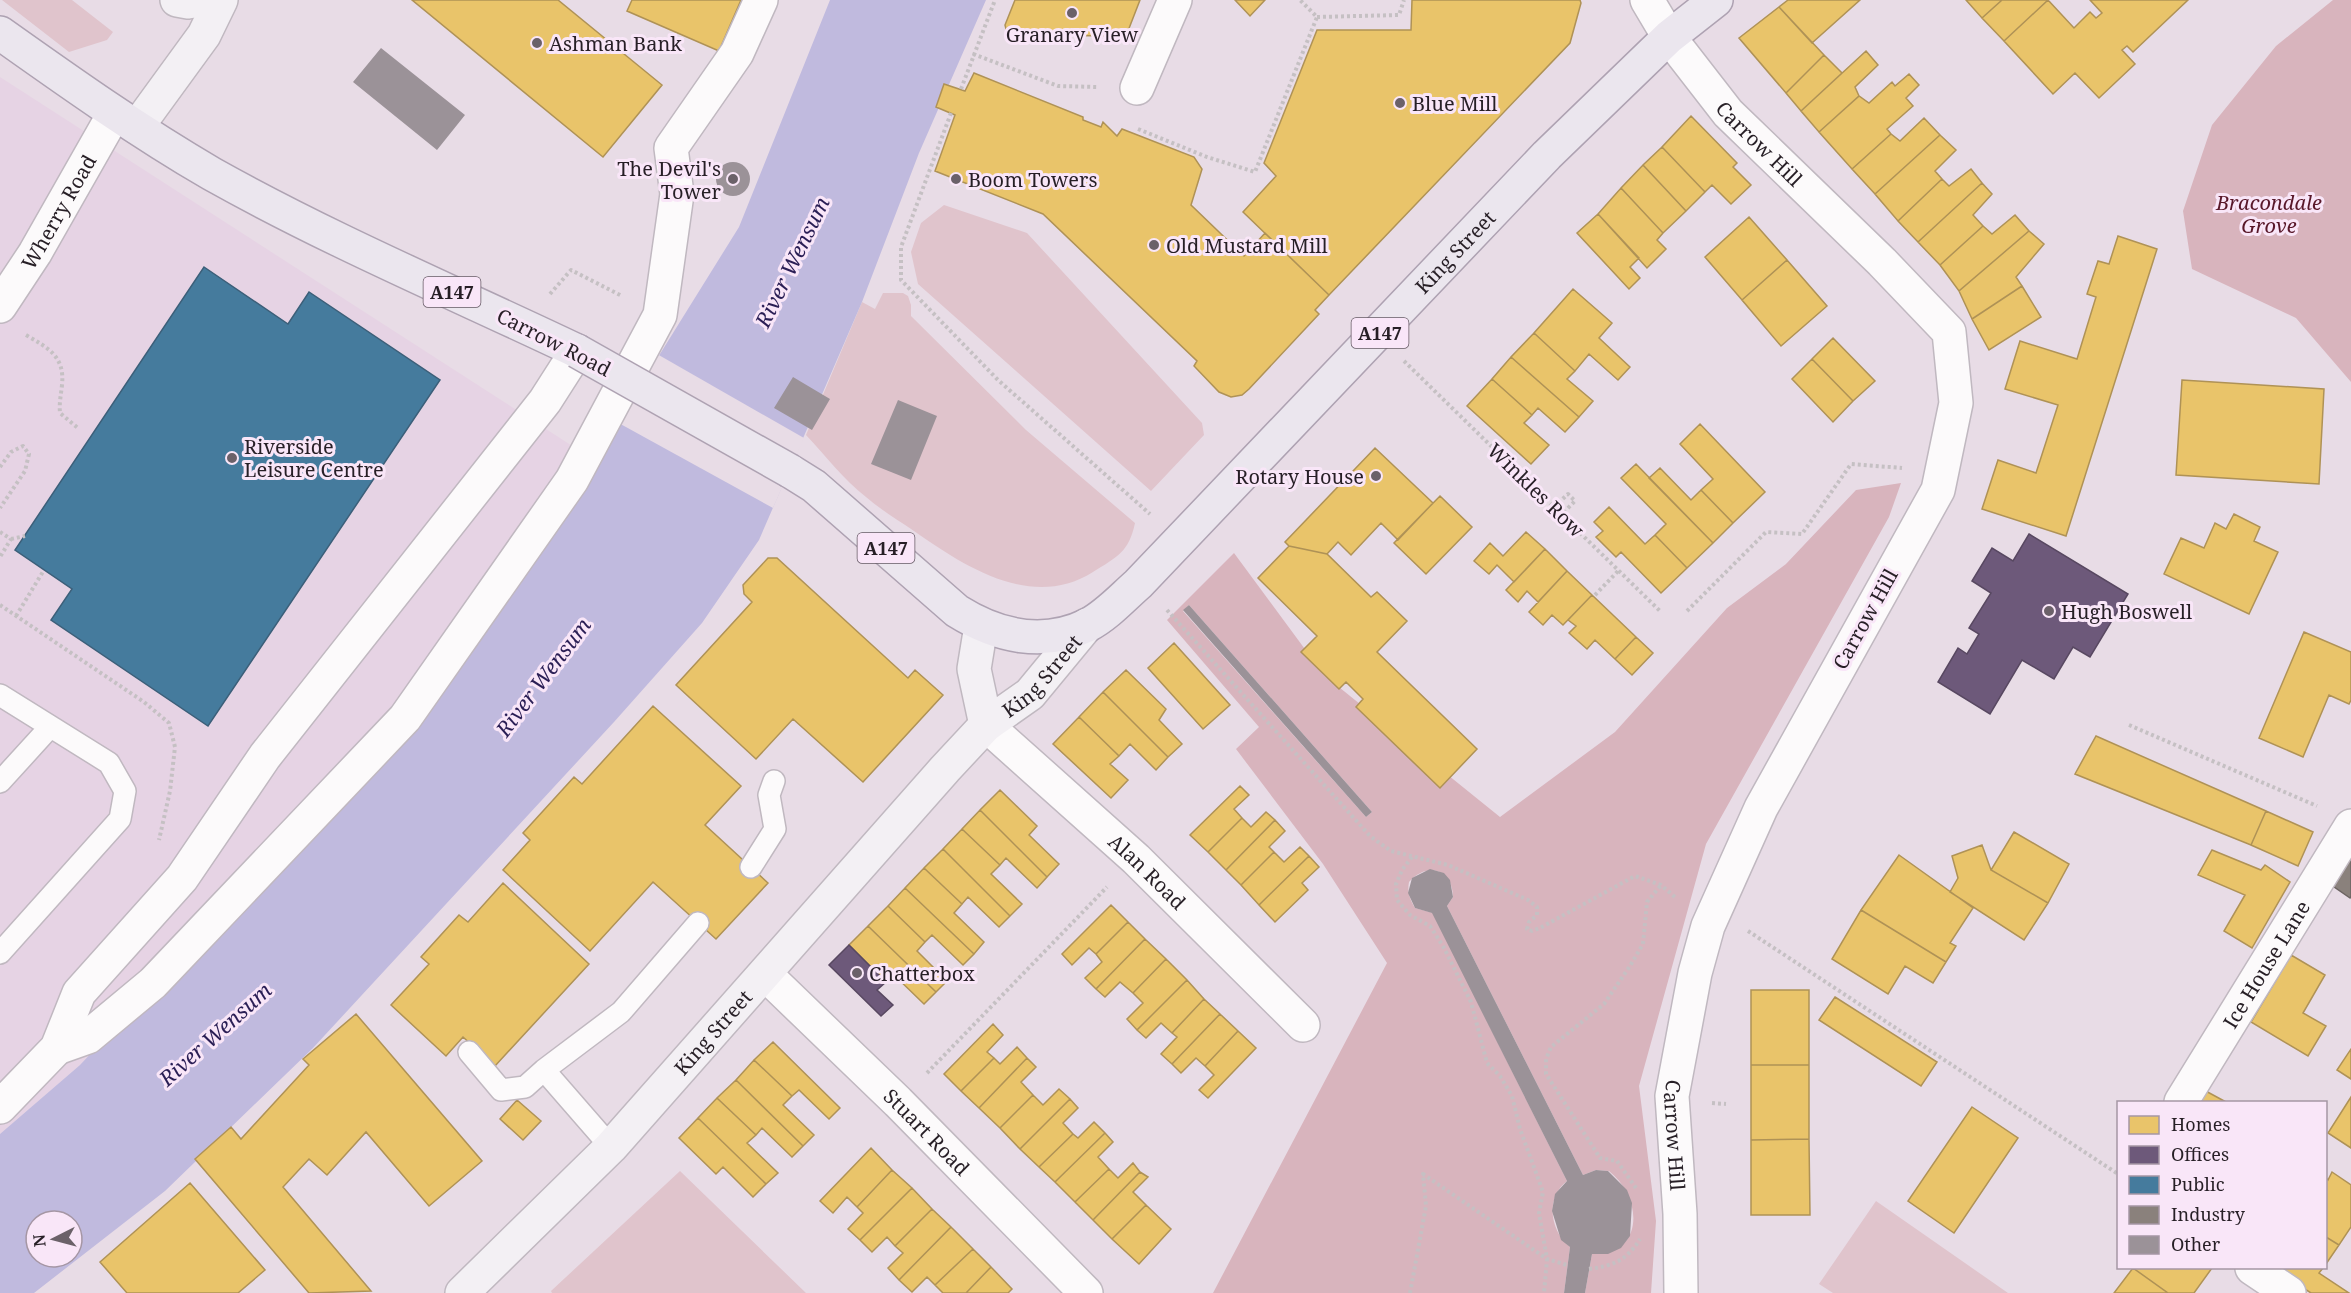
<svg xmlns="http://www.w3.org/2000/svg" width="2351" height="1293" viewBox="0 0 2351 1293" font-family="'Noto Serif',serif">
  <style>
    .built { fill: #e6d3e4 }
    .green { fill: #e0c4cc }
    .forest { fill: #d8b4bd; fill-rule: evenodd }
    .water { fill: #c0bade; fill-rule: evenodd }
    .pier { fill: #e8dce6 }
    .homes { fill: #e9c46a; stroke: #af9256; stroke-width: 1.5 }
    .offices { fill: #6d597a; stroke: #584861; stroke-width: 1.5 }
    .public { fill: #457b9d; stroke: #3c5f79; stroke-width: 1.5 }
    .industry { fill: #8a817c; stroke: #6c6462; stroke-width: 1.5 }
    .building { fill: #9b9298 }
    .lines { fill: none; stroke-linecap: round; stroke-linejoin: round }
    .lane-casing { stroke: #c0b8c0; stroke-width: 24 }
    .street-casing { stroke: #c0b8c0; stroke-width: 36 }
    .secondary-casing { stroke: #c0b8c0; stroke-width: 36 }
    .primary-casing { stroke: #aea2b2; stroke-width: 36 }
    .path { stroke: #c5c0c3; stroke-width: 4; stroke-dasharray: 3 3; stroke-linecap: butt }
    .lane { stroke: #fcfafb; stroke-width: 21 }
    .street { stroke: #fcfafb; stroke-width: 33 }
    .secondary { stroke: #f3f0f4; stroke-width: 33 }
    .primary { stroke: #ebe6ee; stroke-width: 33 }
    .primary-bridge-casing { stroke: #aea2b2; stroke-width: 36; stroke-linecap: butt }
    .primary-bridge { stroke: #ebe6ee; stroke-width: 33 }
    .poi-dot { fill: #6b6169; stroke: #f9e6f8; stroke-width: 2 }
    .labels { text-anchor: middle; dominant-baseline: central; stroke-width: 6; stroke-linejoin: round; paint-order: stroke }
    .shield { fill: #f9e6f8; stroke: #665b65; stroke-width: 1.5 }
    .shield-label { font-size: 18px; font-weight: bold; fill: #271f26 }
    .poi-label { font-size: 20px; fill: #271f26; stroke: #f9e6f8; text-anchor: start }
    .street-label { font-size: 20px; fill: #271f26; stroke: #f9e6f8 }
    .park-label { font-size: 20px; font-style: italic; fill: #581729; stroke: #f9e6f8 }
    .water-label { font-size: 21px; font-style: italic; fill: #2a1e55; stroke: #f9e6f8 }
  </style>
  <rect width="100%" height="100%" fill="#e8dce6"/>
  <path class="built" d="M0,77L594,460L404,718L80,1065L0,1134Z"/>
  <path class="green" d="M2,0H72L113,32L107,40L69,52Z
    M944,205L1027,233L1202,423L1204,435L1151,491L918,284L911,252L921,223Z
    M883,293H903L908,296L911,305V316L1026,430L1135,523C1129,552 1117,557 1093,572C1032,611 964,566 914,531C898,520 881,510 866,497C844,480 825,455 806,435L862,302L875,309Z
    M680,1171L806,1293H552L551,1291Z
    M1876,1201L2008,1293H1833L1819,1284Z"/>
  <path class="forest" d="M2333,0H2351V382L2296,318L2192,269L2183,211L2212,125L2276,46Z
    M1901,483L1889,517L1706,844L1639,1086L1656,1221L1651,1293H1585L1592,1254C1645,1255 1643,1198 1609,1171L1596,1170L1583,1175L1447,906L1453,897C1453,869 1427,861 1409,882C1407,893 1410,899 1415,908L1433,913L1567,1181C1545,1198 1550,1231 1570,1247L1564,1293H1213L1387,963L1323,864L1236,749L1259,727L1167,620L1234,553L1324,675L1500,817L1615,732L1727,608L1786,564L1856,490ZM1189,605L1372,812L1366,817L1183,611Z"/>
  <path class="water" d="M830,0H986L919,153L862,302L759,540L702,623L614,722L313,1048L165,1191L34,1293H0V1134L80,1065L404,718L594,460L739,227ZM36,1221H72V1257H36Z"/>
  <path class="pier" d="M657,354L804,438L773,508L615,421Z"/>
  <path class="homes" d="M412,0H558L662,85L603,157Z
    M632,0H741L719,51L627,11Z
    M1015,0H1140L1128,31L1119,36L1012,35L1007,33L1005,25Z
    M1235,0H1265L1250,16Z
    M1412,0H1580L1581,3L1570,43L1329,295L1243,212L1276,176L1264,163L1317,30H1411Z
    M1788,0H1860L1812,43L1779,7Z
    M1966,0H2002L1982,18Z
    M2002,0H2048L2004,41L1982,18Z
    M2048,0L2074,28L2090,12L2096,18L2102,13L2090,0H2188L2133,52L2127,46L2122,50L2135,64L2099,98L2075,73L2053,94L2004,41Z
    M1779,7L1824,55L1786,93L1739,38Z
    M1866,51L1878,65L1855,87L1859,96L1819,132L1801,111Z
    M1824,55L1842,73L1801,111L1786,93Z
    M974,73L1083,117V120L1101,127L1103,122L1117,136L1122,129L1194,157L1202,169L1191,205L1244,256L1265,233L1329,295L1315,310L1319,314L1249,389L1242,395L1231,397L1219,392L1194,366L1197,361L1043,214L935,171L955,115L936,107L944,84L965,91Z
    M1909,74L1919,85L1906,98L1913,106L1887,129L1891,134L1852,169L1819,132L1859,96L1869,103L1892,82L1895,86Z
    M1691,116L1737,163L1733,167L1751,185L1731,204L1712,185L1705,192L1662,147Z
    M1924,118L1940,135L1875,194L1852,169L1891,134L1900,141Z
    M1940,135L1956,150L1935,171L1942,179L1898,221L1875,194Z
    M1662,147L1705,192L1686,211L1643,165Z
    M1643,165L1686,211L1663,233L1621,188Z
    M1971,169L1982,183L1918,242L1898,221L1942,179L1949,186Z
    M1982,183L1992,194L1973,215L1983,226L1940,265L1918,242Z
    M1621,188L1663,233L1657,240L1666,249L1647,268L1598,214Z
    M1598,214L1639,258L1630,267L1640,278L1629,289L1577,233Z
    M2015,215L2029,231L1959,291L1940,265L1983,226L1992,234Z
    M1749,217L1787,260L1742,300L1705,257Z
    M2029,231L2044,244L2016,277L2022,286L1972,319L1959,291Z
    M2118,236L2157,249L2066,536L1982,509L1998,460L2036,473L2058,405L2005,389L2020,341L2077,359L2096,297L2087,294L2098,261L2109,264Z
    M1787,260L1827,306L1781,346L1742,300Z
    M2022,286L2041,317L1989,350L1972,319Z
    M1573,289L1612,323L1599,338L1630,367L1618,380L1589,354L1575,371L1534,333Z
    M1534,333L1575,371L1567,379L1593,401L1579,417L1511,357Z
    M1833,338L1875,381L1853,401L1812,359Z
    M1511,357L1579,417L1565,432L1538,408L1532,415L1492,379Z
    M1812,359L1853,401L1833,422L1792,379Z
    M1492,379L1532,415L1524,423L1549,445L1531,464L1467,406Z
    M2182,380L2324,389L2319,484L2176,475Z
    M1700,424L1765,492L1733,523L1701,490L1713,479L1680,444Z
    M1375,448L1433,503L1398,540L1381,523L1351,555L1338,542L1327,554L1289,546L1285,542Z
    M1636,464L1713,543L1687,568L1655,535L1666,524L1621,478Z
    M1660,468L1691,500L1701,490L1733,523L1713,543L1649,478Z
    M1440,496L1472,527L1426,574L1394,543Z
    M1609,507L1645,544L1655,535L1687,568L1661,593L1621,552L1616,557L1596,537L1603,531L1594,522Z
    M2234,514L2260,527L2254,541L2278,552L2249,614L2164,574L2181,538L2204,548L2215,523L2226,529Z
    M1526,532L1545,549L1514,582L1497,565L1489,574L1474,561L1490,543L1503,556Z
    M1289,546L1327,554L1371,597L1377,592L1407,621L1377,652L1477,749L1440,788L1356,707L1363,699L1346,682L1339,689L1301,652L1317,636L1258,578Z
    M1545,549L1567,571L1538,602L1527,591L1518,602L1506,590Z
    M768,558H777L908,678L915,670L943,695L863,782L793,719L756,759L676,685L752,602L744,594L743,585Z
    M1567,571L1592,595L1563,625L1552,615L1543,625L1529,612Z
    M1592,595L1636,637L1615,659L1595,640L1587,649L1569,633L1576,626L1568,620Z
    M2304,632L2351,652V700L2349,704L2329,695L2303,757L2259,738Z
    M1636,637L1653,653L1632,675L1615,659Z
    M1174,643L1230,705L1203,729L1148,668Z
    M1126,670L1166,709L1159,720L1182,744L1168,757L1103,692Z
    M1103,692L1168,757L1156,770L1130,744L1119,756L1079,717Z
    M653,706L741,786L705,825L768,883L716,939L653,882L590,951L503,870L530,840L523,833L574,777L582,784Z
    M1079,717L1119,756L1110,764L1128,780L1111,798L1053,744Z
    M2096,736L2266,811L2251,845L2075,774Z
    M1240,786L1249,795L1234,809L1242,818L1208,852L1190,835Z
    M1000,790L1037,826L1029,835L1059,864L1047,877L980,810Z
    M980,810L1047,877L1037,888L1006,858L1000,865L962,829Z
    M2266,811L2313,832L2298,866L2251,845Z
    M1266,812L1275,820L1226,870L1208,852L1242,818L1251,827Z
    M1275,820L1285,831L1269,847L1274,852L1241,885L1226,870Z
    M962,829L1000,865L991,874L1022,904L1010,916L943,849Z
    M2014,832L2069,864L2048,903L1991,870Z
    M1982,845L1991,870L2048,903L2024,940L1950,892L1958,878L1952,856Z
    M1300,847L1309,856L1259,905L1241,885L1274,852L1284,862Z
    M943,849L1010,916L999,927L968,897L962,904L924,868Z
    M2212,850L2261,870L2265,865L2290,882L2252,948L2224,931L2245,895L2198,875Z
    M1899,855L1973,908L1950,943L1956,946L1946,962L1861,910Z
    M1309,856L1319,867L1302,883L1308,890L1275,922L1259,905Z
    M924,868L962,904L954,913L984,942L974,954L905,888Z
    M503,883L589,964L495,1066L463,1037L446,1056L391,1005L429,964L421,957L459,915L468,922Z
    M905,888L974,954L963,965L932,935L925,942L888,906Z
    M1111,905L1128,922L1096,954L1089,948L1072,965L1062,954Z
    M888,906L925,942L917,951L947,981L936,992L868,926Z
    M1861,910L1946,962L1933,983L1905,966L1888,994L1832,959Z
    M1128,922L1145,939L1096,989L1085,978L1102,962L1096,954Z
    M868,926L936,992L924,1004L893,974L886,982L849,945Z
    M1145,939L1166,959L1133,993L1120,982L1105,997L1096,989Z
    M2291,955L2325,975L2303,1013L2326,1026L2308,1056L2251,1022Z
    M1166,959L1187,980L1137,1030L1127,1019L1143,1003L1133,993Z
    M1187,980L1204,999L1172,1033L1161,1023L1146,1038L1137,1030Z
    M1751,990H1809V1065H1751Z
    M1835,997L1937,1062L1921,1086L1819,1020Z
    M1204,999L1220,1014L1172,1064L1161,1054L1177,1037L1172,1033Z
    M356,1014L482,1161L429,1206L366,1132L327,1175L309,1159L283,1187L371,1291L309,1293L195,1159L231,1127L241,1139L309,1065L303,1059Z
    M1220,1014L1238,1031L1205,1066L1196,1058L1181,1073L1172,1064Z
    M993,1024L1003,1035L987,1052L994,1058L961,1091L944,1074Z
    M1238,1031L1256,1048L1208,1098L1199,1090L1214,1075L1205,1066Z
    M773,1042L840,1108L829,1119L799,1090L792,1096L754,1060Z
    M1017,1047L1027,1058L979,1108L961,1091L994,1058L1000,1064Z
    M2351,1049V1079L2337,1070Z
    M1027,1058L1036,1067L1021,1082L1033,1095L1000,1128L979,1108Z
    M754,1060L792,1096L783,1105L814,1135L803,1146L736,1080Z
    M1751,1065H1809V1139L1751,1140Z
    M736,1080L803,1146L792,1157L762,1128L756,1135L717,1098Z
    M1059,1089L1070,1099L1020,1149L1000,1128L1033,1095L1043,1105Z
    M2202,1089L2226,1102H2194Z
    M2351,1097V1148L2328,1133Z
    M717,1098L756,1135L747,1143L778,1173L766,1184L698,1118Z
    M1070,1099L1078,1108L1063,1123L1073,1134L1039,1167L1020,1149Z
    M517,1100L541,1121L523,1140L500,1119Z
    M1972,1107L2018,1138L1954,1233L1908,1201Z
    M698,1118L766,1184L753,1197L723,1167L716,1174L679,1138Z
    M1094,1122L1105,1133L1055,1182L1039,1167L1073,1134L1078,1138Z
    M1105,1133L1113,1142L1098,1157L1109,1169L1075,1202L1055,1182Z
    M1809,1139L1810,1215H1751V1140Z
    M871,1148L892,1170L857,1207L847,1197L833,1213L820,1201Z
    M1133,1163L1140,1172L1093,1220L1075,1202L1109,1169L1118,1178Z
    M892,1170L912,1188L860,1240L848,1229L863,1213L857,1207Z
    M1140,1172L1148,1177L1133,1192L1146,1205L1112,1239L1093,1220Z
    M2332,1172L2351,1185V1227L2339,1245L2326,1237V1178L2328,1180Z
    M190,1183L265,1270L238,1293H127L100,1262Z
    M912,1188L932,1209L895,1246L887,1237L872,1252L860,1240Z
    M1146,1205L1171,1229L1139,1264L1112,1239Z
    M932,1209L951,1227L899,1280L888,1268L903,1253L895,1246Z
    M951,1227L973,1249L935,1285L927,1277L912,1292L899,1280Z
    M2326,1237L2339,1245L2326,1264Z
    M973,1249L991,1267L966,1293H943L935,1285Z
    M991,1267L1012,1289L1008,1293H966Z
    M2133,1268L2168,1293H2114Z
    M2133,1268H2212L2194,1293H2168Z
    M2272,1268H2323L2319,1273L2349,1293H2311Z"/>
  <path class="offices" d="M2029,534L2128,594L2090,657L2073,647L2054,679L2022,660L1990,714L1938,682L1958,648L1967,654L1979,634L1969,628L1991,593L1972,581L1992,548L2013,561Z
    M849,945L886,982L877,990L893,1005L881,1016L829,965Z"/>
  <path class="public" d="M204,267L288,324L309,292L440,380L208,726L51,620L72,589L15,550Z"/>
  <path class="industry" d="M2351,845V896L2350,898L2327,882Z"/>
  <path class="building" d="M381,48L465,115L437,150L353,82Z
    M716 179a17 17 0 1 1 34 0a17 17 0 1 1-34 0Z
    M793,377L830,399L812,430L774,408Z
    M898,400L937,416L911,480L871,464Z
    M1189,605L1372,812L1366,817L1183,610Z
    M1430,869L1444,873L1450,880L1453,897L1447,906L1583,1175L1596,1170L1608,1171L1627,1190L1632,1203L1630,1236L1621,1248L1608,1254H1592L1585,1293H1564L1570,1247L1561,1240L1552,1211L1555,1194L1567,1181L1432,913L1415,908L1408,893L1412,878Z"/>
  <g class="lines">
    <defs>
      <path id="lane" d="M0,695L109,763L125,791L120,819L0,953
        M0,782L50,727
        M751,867L775,829L769,795L774,781
        M469,1052L501,1090L525,1087L544,1070
        M611,1147L544,1070L621,1012L698,923"/>
      <g id="street">
        <path id="s1" d="M1647,0L1669,37L1728,113L1882,262L1949,332L1956,403L1938,490L1761,808L1708,926L1695,973L1672,1096L1680,1214L1681,1293"/>
        <path d="M1137,88L1175,0"/>
        <path id="s2" d="M0,306L35,253L114,114"/>
        <path id="s3" d="M986,725L1136,859L1303,1025"/>
        <path id="s4" d="M765,974L898,1102L1086,1293"/>
        <path d="M57,1048L88,1037L153,983L405,718L572,480L660,315L677,194L671,148L737,53L761,0"/>
        <path id="s5" d="M2181,1102L2351,826"/>
        <path d="M0,1107L57,1048L79,993L182,878L265,756L545,401L577,351"/>
        <path d="M2252,1268L2289,1293"/>
      </g>
      <g id="secondary">
        <path d="M177,0L188,2L200,0"/>
        <path d="M137,127L204,35L221,0"/>
        <path d="M981,626L974,669L986,725"/>
        <path id="s6" d="M462,1293L611,1147L945,769L986,725L1030,694L1087,625"/>
      </g>
      <g id="primary">
        <path d="M0,33C69,82 138,131 212,174C330,240 455,293 577,351"/>
        <path id="s7" d="M790,471L814,486L957,611C997,636 1043,647 1088,625C1107,615 1122,598 1138,584L1547,155L1669,37L1716,0"/>
      </g>
    </defs>
    <use href="#lane" class="lane-casing"/>
    <use href="#street" class="street-casing"/>
    <use href="#secondary" class="secondary-casing"/>
    <use href="#primary" class="primary-casing"/>
    <path class="path" d="M1317,17L1399,15L1404,0
      M973,54L1058,86L1097,87
      M961,89L995,0
      M951,113L901,247V280L998,380L1150,514
      M1138,129L1207,157L1255,172L1317,17L1300,0
      M550,294L571,270L622,296
      M26,335C48,348 65,356 62,385C61,395 59,403 60,413L79,429
      M1404,361L1661,612
      M0,467L11,452L23,446L29,454L25,471L0,508
      M1554,507L1568,494L1575,501L1562,514
      M0,532L11,539L0,557
      M11,539L25,536
      M1595,595L1619,570
      M0,605L144,702L169,723L175,747L170,791L159,840
      M1167,610L1370,836L1391,851L1448,865L1528,900L1537,907V915L1529,922L1527,929L1532,931L1540,928L1635,876L1661,885L1676,898
      M1687,611L1766,532L1802,534L1851,464L1902,468
      M16,616L44,570
      M2129,725L2317,806
      M1412,857L1402,870L1396,884L1397,900L1410,915L1430,926L1443,946L1471,1002L1487,1063L1500,1076L1512,1096L1520,1129L1543,1192L1539,1213L1547,1259L1544,1293
      M1748,931L2118,1174
      M927,1073L1107,887
      M1712,1103L1726,1104
      M1636,1188L1617,1161L1600,1158L1546,1074V1059L1551,1047L1604,1004L1630,966L1643,944L1647,902L1661,885
      M1589,1269C1613,1266 1627,1260 1640,1239
      M1410,1293L1426,1206L1423,1174L1547,1259L1567,1265"/>
    <use href="#lane" class="lane"/>
    <use href="#street" class="street"/>
    <use href="#secondary" class="secondary"/>
    <use href="#primary" class="primary"/>
    <defs>
      <path id="primary-bridge" d="M577,351L790,471"/>
    </defs>
    <use href="#primary-bridge" class="primary-bridge-casing"/>
    <use href="#primary-bridge" class="primary-bridge"/>
  </g>
  <g class="poi-dot">
    <circle cx="1072" cy="13" r="6"/>
    <circle cx="537" cy="43" r="6"/>
    <circle cx="1400" cy="103" r="6"/>
    <circle cx="733" cy="179" r="6"/>
    <circle cx="956" cy="179" r="6"/>
    <circle cx="1154" cy="245" r="6"/>
    <circle cx="232" cy="458" r="6"/>
    <circle cx="1376" cy="476" r="6"/>
    <circle cx="2049" cy="611" r="6"/>
    <circle cx="857" cy="973" r="6"/>
  </g>
  <g class="labels">
    <g class="shield">
      <rect x="423.5" y="277" width="57" height="30" rx="4.5"/>
      <rect x="1351.5" y="318" width="57" height="30" rx="4.5"/>
      <rect x="857.5" y="533" width="57" height="30" rx="4.5"/>
    </g>
    <g class="shield-label">
      <text x="452" y="292">A147</text>
      <text x="1380" y="333">A147</text>
      <text x="886" y="548">A147</text>
    </g>
    <g class="poi-label">
      <text x="1072" y="34" text-anchor="middle">Granary View</text>
      <text x="549" y="43">Ashman Bank</text>
      <text x="1412" y="103">Blue Mill</text>
      <text x="721" y="168" text-anchor="end">The Devil's<tspan x="721" dy="23">Tower</tspan></text>
      <text x="968" y="179">Boom Towers</text>
      <text x="1166" y="245">Old Mustard Mill</text>
      <text x="244" y="446">Riverside<tspan x="244" dy="23">Leisure Centre</tspan></text>
      <text x="1364" y="476" text-anchor="end">Rotary House</text>
      <text x="2061" y="611">Hugh Boswell</text>
      <text x="869" y="973">Chatterbox</text>
    </g>
    <g class="street-label">
      <text stroke="none"><textPath href="#s1" startOffset="183">Carrow Hill</textPath></text>
      <text stroke="none"><textPath href="#s2" startOffset="111">Wherry Road</textPath></text>
      <text stroke="none"><textPath href="#s7" startOffset="880">King Street</textPath></text>
      <text transform="translate(554 342) rotate(27)">Carrow Road</text>
      <text transform="translate(1536 490) rotate(44)">Winkles Row</text>
      <text transform="translate(1865 619) rotate(-61)">Carrow Hill</text>
      <text stroke="none"><textPath href="#s6" startOffset="848">King Street</textPath></text>
      <text stroke="none"><textPath href="#s3" startOffset="218">Alan Road</textPath></text>
      <text stroke="none"><textPath href="#s5" startOffset="162">Ice House Lane</textPath></text>
      <text stroke="none"><textPath href="#s6" startOffset="362">King Street</textPath></text>
      <text stroke="none"><textPath href="#s4" startOffset="226">Stuart Road</textPath></text>
      <text stroke="none"><textPath href="#s1" startOffset="1317">Carrow Hill</textPath></text>
    </g>
    <g class="park-label">
      <text x="2269" y="202">Bracondale<tspan x="2269" dy="23">Grove</tspan></text>
    </g>
    <g class="water-label">
      <text transform="translate(792 262) rotate(-64)">River Wensum</text>
      <text transform="translate(543 677) rotate(-53)">River Wensum</text>
      <text transform="translate(215 1034) rotate(-42)">River Wensum</text>
    </g>
  </g>
  <rect x="2117" y="1101" width="210" height="168" fill="#f9e6f8" stroke="#a596a4" stroke-width="1.5"/>
  <rect x="2129" y="1116" width="30" height="18" fill="#e9c46a" stroke="#a596a4" stroke-width="1.5"/>
  <text x="2171" y="1131" font-size="18" fill="#271f26">Homes</text>
  <rect x="2129" y="1146" width="30" height="18" fill="#6d597a" stroke="#a596a4" stroke-width="1.5"/>
  <text x="2171" y="1161" font-size="18" fill="#271f26">Offices</text>
  <rect x="2129" y="1176" width="30" height="18" fill="#457b9d" stroke="#a596a4" stroke-width="1.5"/>
  <text x="2171" y="1191" font-size="18" fill="#271f26">Public</text>
  <rect x="2129" y="1206" width="30" height="18" fill="#8a817c" stroke="#a596a4" stroke-width="1.5"/>
  <text x="2171" y="1221" font-size="18" fill="#271f26">Industry</text>
  <rect x="2129" y="1236" width="30" height="18" fill="#9b9298" stroke="#a596a4" stroke-width="1.5"/>
  <text x="2171" y="1251" font-size="18" fill="#271f26">Other</text>
  <g transform="translate(54 1239) rotate(264)"><circle r="28" fill="#f9e6f8" stroke="#a596a4" stroke-width="1.5"/>
  <path d="M0-4.5L10 22L0 15L-10 22Z" fill="#6b6169"/>
  <text y="-9" font-size="16" font-weight="bold" text-anchor="middle" fill="#271f26">N</text>
  </g>
</svg>
